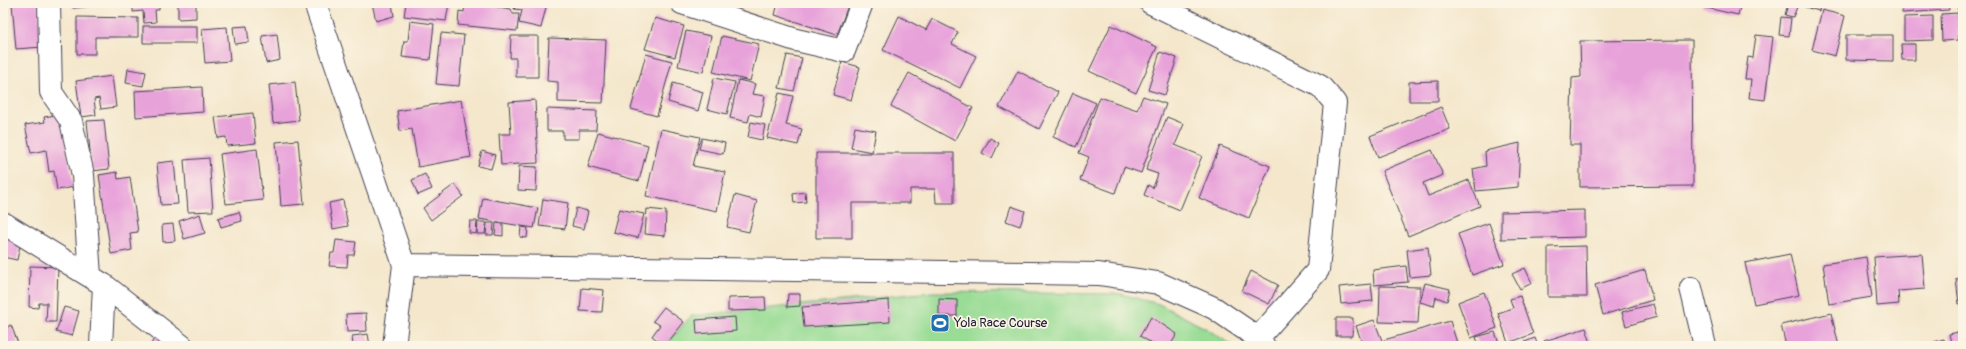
<svg xmlns="http://www.w3.org/2000/svg" width="1966" height="349" viewBox="0 0 1966 349" font-family="Pangolin,sans-serif">
  <style>
    .green { fill: #99dc95; stroke: #5e7f68 }
    .building { fill: #e8a2da }
    .lines { fill: none; stroke-linecap: round; stroke-linejoin: round }
    .minor-casing { stroke: #424051; stroke-width: 24 }
    .minor { stroke: #fff; stroke-width: 22 }
    .labels { text-anchor: middle; dominant-baseline: central; stroke-width: 3.5; stroke-linejoin: round; paint-order: stroke }
    .poi-label { font-size: 13px; fill: #22223b; stroke: #fcf5e5; text-anchor: start }
  </style>
  <rect width="100%" height="100%" fill="#fcf5e5"/>
  <filter id="ink" filterUnits="userSpaceOnUse"><feTurbulence type="fractalNoise" baseFrequency=".025" numOctaves="2"/><feDisplacementMap in="SourceGraphic" scale="8" xChannelSelector="R" yChannelSelector="G"/><feConvolveMatrix kernelMatrix="1 2 1 2 8 2 1 2 1" color-interpolation-filters="sRGB"/></filter>
  <filter id="wash" filterUnits="userSpaceOnUse"><feTurbulence type="fractalNoise" baseFrequency=".012" numOctaves="4" result="noise"/><feDisplacementMap in="SourceGraphic" scale="16" xChannelSelector="R" yChannelSelector="G"/><feGaussianBlur stdDeviation="0.9" result="paint"/><feColorMatrix in="noise" values="0 0 0 0 0 0 0 0 0 0 0 0 0 0 0 0 0 1.4 0 .05"/><feComposite in="paint" operator="in"/></filter>
  <g filter="url(#wash)">
    <rect width="100%" height="100%" fill="#f4e7cc"/>
    <path class="green" d="M932,292L1121,294L1159,304L1207,329L1233,346H665L691,316Z"/>
    <g id="blocks">
      <path class="building" d="M12,3H38L42,47L16,49Z
        M72,3H94V6L73,8Z
        M133,3H159V10H155L156,22L144,23L143,11L133,12Z
        M178,3H196V18L178,19Z
        M372,3H392L394,16L376,21Z
        M406,3H449L446,21L404,16Z
        M465,3H492V6L511,9L513,14H519L517,31L458,25L459,11L464,12Z
        M516,3H547L541,28L519,23L522,10L514,9Z
        M778,3H849L837,35L775,15Z
        M1703,3H1741L1738,15L1702,7Z
        M1806,3H1821L1819,11L1805,7Z
        M1902,3H1948L1949,10L1902,13Z
        M1957,3H1963V9L1958,10Z
        M1788,4L1797,7L1793,17L1785,15Z
        M1822,10L1845,16L1835,56L1812,50Z
        M1958,13L1959,40L1942,41L1941,14Z
        M899,16L926,30L932,19L958,32L952,44L976,56L960,88L883,50Z
        M1933,16V40L1904,41V17Z
        M77,17L138,18V37H95V54H77Z
        M1781,17L1791,18L1789,36L1779,35Z
        M655,18L684,26L675,57L645,49Z
        M410,21L434,24L430,60L402,57L404,41H408Z
        M1111,25L1157,47L1136,93L1089,71Z
        M143,26H197V43H143Z
        M247,26L249,42L235,44L233,27Z
        M227,27L230,61L205,63L202,29Z
        M686,31L711,36L703,72L678,66Z
        M441,33L464,35L459,86L436,84Z
        M277,34L280,60L266,63L262,36Z
        M1756,35L1773,37L1765,100L1749,98L1751,79H1745L1748,57L1753,58Z
        M1846,35H1893V61L1846,60Z
        M511,36H538V77H516V58H510Z
        M722,36L759,44L750,81L713,72Z
        M549,38L606,40L603,103L558,102V82L547,81Z
        M1692,40L1693,186L1580,187V145H1570L1572,78L1581,77L1580,41Z
        M1901,44H1915V60H1902Z
        M1160,52L1177,58L1165,95L1148,90Z
        M646,54L672,61L657,116L631,109Z
        M787,55L802,58L794,91L779,88Z
        M842,62L860,67L851,100L833,95Z
        M128,69L146,72L143,86L126,83Z
        M1018,71L1058,92L1039,129L999,107Z
        M909,73L973,108L955,141L891,106Z
        M112,76L116,107L101,109L99,98L94,99L96,115L81,117L76,81Z
        M714,78L735,82L727,114L707,109Z
        M738,80L755,84L752,94L765,96L761,117L750,114L748,122L730,118Z
        M1438,81V101H1409V82Z
        M295,82L299,120L273,123L269,85Z
        M673,83L703,92L698,111L668,102Z
        M202,87L203,112L136,117L135,91Z
        M779,93L793,96L786,125L802,129L798,145L767,138Z
        M1073,93L1096,103L1076,147L1053,137Z
        M1143,96L1166,104L1141,173L1124,167L1115,193L1080,180L1089,157L1079,153L1100,97L1137,110Z
        M461,100L471,157L418,167L412,129L400,131L397,111Z
        M535,100L538,163L501,165L499,134H511L509,102Z
        M1441,107L1450,129L1378,157L1370,136Z
        M547,109L597,111L596,130H579V139H563V131H547Z
        M253,113L256,143L227,146L226,137L218,138L215,117Z
        M61,114L74,187L57,190L54,171L49,172L46,150L31,153L25,125L45,122L44,117Z
        M1167,117L1184,124L1175,145L1202,156L1180,210L1144,195L1148,185L1153,188L1158,174L1146,170Z
        M104,120L109,169L92,171L87,121Z
        M751,122L765,125L762,140L748,137Z
        M855,127L876,131L872,152L851,148Z
        M661,129L700,137L693,166L725,172L717,211L646,196Z
        M598,132L648,145L639,181L588,167Z
        M702,138L725,143L723,154L699,149Z
        M990,138L999,143L992,158L982,153Z
        M298,140L304,204L281,206L276,142Z
        M1520,143L1518,187L1476,191L1473,169L1486,166L1485,151Z
        M1220,146L1270,166L1249,218L1199,198Z
        M257,149L263,200L226,204L220,154Z
        M1432,150L1443,175L1423,183L1428,196L1469,180L1480,206L1408,236L1382,171Z
        M482,151L495,155L491,169L478,166Z
        M816,153H954V203H936L935,189H910V203H852V238H816Z
        M209,158L213,211L188,212L184,160Z
        M174,161L178,204L161,205L157,163Z
        M519,166L537,167L536,191L518,190Z
        M117,172L118,179L130,177L138,232L130,233L132,250L111,254L99,175Z
        M425,174L432,189L418,195L412,180Z
        M455,184L463,196L431,220L423,208Z
        M805,192L806,202L794,203L793,194Z
        M735,195L757,201L749,232L727,227Z
        M483,198L538,208L534,228L479,219Z
        M543,199L568,203L565,229L539,226Z
        M343,200L348,226L333,229L329,203Z
        M1011,206L1025,211L1020,226L1006,221Z
        M576,208L588,211L584,229L572,226Z
        M619,209L644,214L638,238L613,232Z
        M647,209L666,211L665,236L645,234Z
        M1585,210V237L1501,239V212Z
        M239,212L242,221L221,227L218,218Z
        M200,214L205,233L184,239L179,221Z
        M470,221H477L476,234L469,233Z
        M478,222H486L485,234H477Z
        M487,223H494L493,235H486Z
        M496,223L503,224V236L495,235Z
        M1489,223L1504,264L1472,275L1458,234Z
        M173,224L175,241L163,242L162,225Z
        M521,227L528,228L527,238L520,237Z
        M3,237L21,241L17,260L3,257Z
        M336,240L356,242L354,255H348L347,267L329,266L331,253H334Z
        M1586,246L1587,297H1548V247Z
        M1428,247L1431,275L1410,277L1407,250Z
        M1790,254L1799,295L1754,304L1745,263Z
        M1922,254L1925,289L1898,291L1899,304L1877,306L1874,257Z
        M1866,257L1872,297L1829,304L1823,264Z
        M30,266L58,267L56,322H46L47,303H39L38,308L29,307Z
        M1406,266L1408,282L1374,285L1373,270Z
        M1525,268L1532,283L1520,289L1512,274Z
        M1645,270L1653,300L1603,315L1595,285Z
        M1251,271L1278,285L1269,304L1242,291Z
        M1963,278V303L1959,304L1956,279Z
        M1425,283L1450,289L1447,301L1436,297L1434,306L1420,302Z
        M1371,284L1373,301L1341,304L1339,287Z
        M1380,286L1420,287L1418,323L1379,322Z
        M582,288L604,290L602,312L580,311Z
        M1484,292L1497,328L1471,338L1458,302Z
        M788,294H800V306L787,307Z
        M1520,296L1533,334L1508,343L1498,313L1513,308L1510,299Z
        M765,297L766,310L728,311V298Z
        M939,299L957,300V316H939Z
        M889,300L890,322L804,327L802,307Z
        M1653,304L1657,317L1626,326L1622,312Z
        M64,307L79,311L72,336L56,332Z
        M664,307L684,322L665,346L652,336L660,325L653,321Z
        M366,313L367,331L347,332L346,314Z
        M1831,313L1839,346H1786L1781,325Z
        M735,317L736,331L697,334L696,320Z
        M1151,317L1177,334L1170,346H1156L1140,336Z
        M1336,318H1353L1352,336H1336Z
        M1374,320L1383,343L1374,346H1363L1356,326Z
        M1450,321L1458,346H1386L1384,340Z
        M11,325L18,343L3,346V329Z
        M1586,328L1592,346H1545L1544,341Z
        M1963,331V346H1952L1949,334Z
        M1495,332L1500,346H1479L1476,337Z
        M368,334L370,346H353L352,336Z
        M156,335L175,346H150Z
        M1535,338L1538,346H1515Z
        M1944,339L1946,346H1921Z"/>
    </g>
  </g>
  <g filter="url(#ink)">
    <use href="#blocks" fill-opacity="0" stroke="#424051" stroke-width="1"/>
    <g class="lines">
      <defs>
        <path id="minor" d="M49,3L51,92L71,121L83,175L90,276
          M315,3L404,265L1099,274L1158,283L1214,308L1258,338L1264,346
          M682,3L796,40L844,51L862,3
          M1151,3L1320,86L1335,103L1318,270L1258,338
          M3,223L104,285L182,346
          M1691,288L1705,346
          M101,346L104,285
          M394,346L404,265"/>
      </defs>
      <use href="#minor" class="minor-casing"/>
      <use href="#minor" class="minor"/>
    </g>
  </g>
  <defs>
    <symbol id="stadium-square" viewBox="-11 -11 22 22"><rect x="-9" y="-9" width="18" height="18" rx="4" fill="#1f6fb2" stroke="#fcf5e5"/><path d="M0-5a6.5 5 0 1 0 0 10a6.5 5 0 1 0 0-10ZM-3.5-1.8h7v3.6h-7Z" fill="#fff"/></symbol>
  </defs>
  <g fill-rule="evenodd">
    <use href="#stadium-square" x="929" y="312" width="22" height="22"/>
  </g>
  <g class="labels">
    <g class="poi-label">
      <text x="954" y="323">Yola Race Course</text>
    </g>
  </g>
  <rect width="1966" height="349" fill="none" stroke="#fcf5e5" stroke-width="16"/>
</svg>
